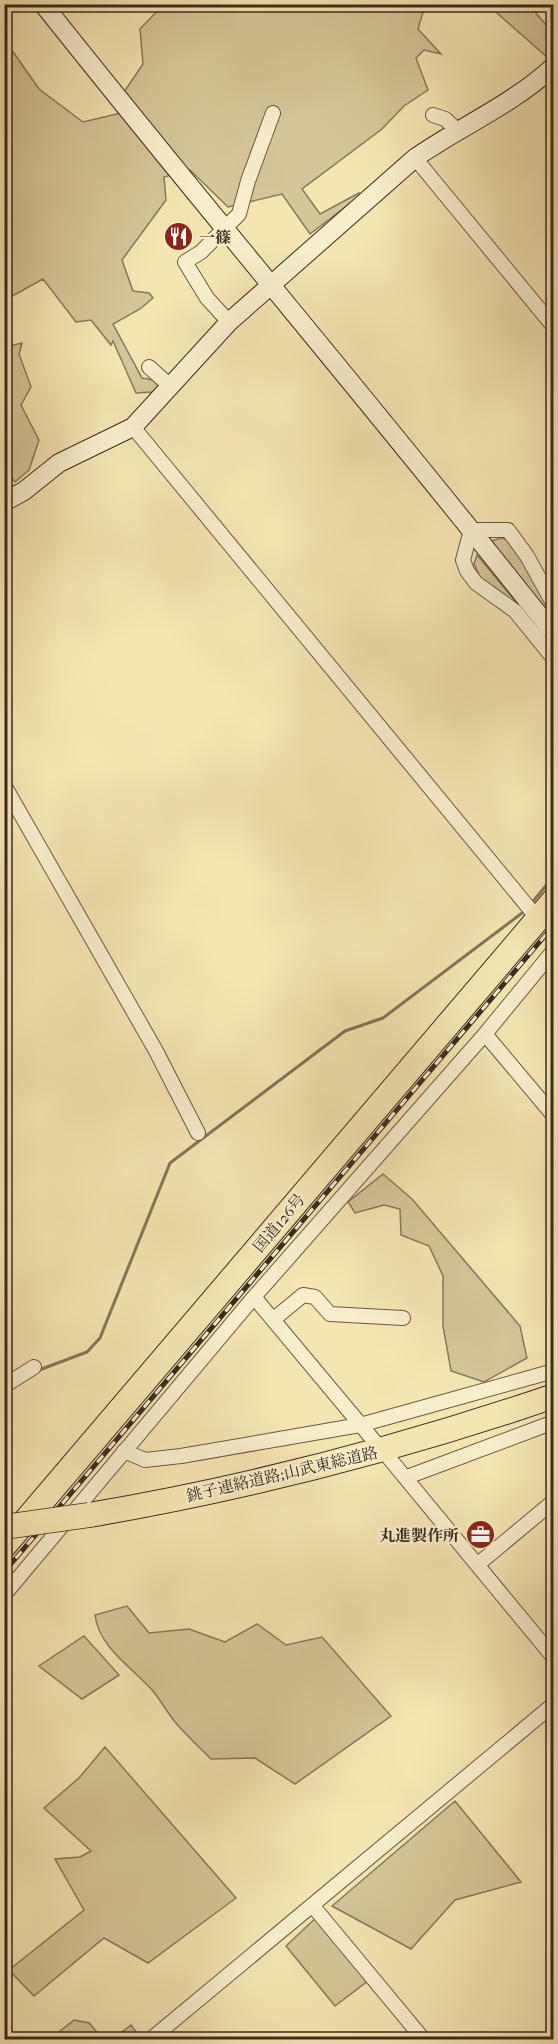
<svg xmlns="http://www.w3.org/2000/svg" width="558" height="2044" viewBox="0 0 558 2044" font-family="'IM FELL French Canon','Noto Serif JP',serif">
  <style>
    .green { fill: #d5c598; stroke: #88785c; stroke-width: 1.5 }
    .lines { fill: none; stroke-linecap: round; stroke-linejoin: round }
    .stream { stroke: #857459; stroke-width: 3 }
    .street-casing { stroke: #6a5944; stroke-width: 16 }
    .secondary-casing { stroke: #3c2a1f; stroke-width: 20 }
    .highway-casing { stroke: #3c2a1f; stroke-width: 26 }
    .street { stroke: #f8eecc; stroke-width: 14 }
    .secondary { stroke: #f8eecc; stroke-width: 18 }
    .highway { stroke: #f4e5b1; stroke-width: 24 }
    .rail-casing { stroke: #3c2a1f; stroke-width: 5 }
    .rail { stroke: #f8eecc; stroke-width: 3; stroke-dasharray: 9; stroke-linecap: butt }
    .highway-bridge-casing { stroke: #3c2a1f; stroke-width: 26; stroke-linecap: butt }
    .highway-bridge { stroke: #f4e5b1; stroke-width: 24 }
    .labels { text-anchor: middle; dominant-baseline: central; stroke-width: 4.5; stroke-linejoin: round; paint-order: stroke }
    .poi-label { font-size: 16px; font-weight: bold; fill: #3c2a1f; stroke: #f8eecc; text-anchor: start }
    .street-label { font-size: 16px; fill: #3c2a1f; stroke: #f8eecc }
  </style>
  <rect width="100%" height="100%" fill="#f4e5b1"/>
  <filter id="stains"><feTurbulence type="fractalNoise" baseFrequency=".00333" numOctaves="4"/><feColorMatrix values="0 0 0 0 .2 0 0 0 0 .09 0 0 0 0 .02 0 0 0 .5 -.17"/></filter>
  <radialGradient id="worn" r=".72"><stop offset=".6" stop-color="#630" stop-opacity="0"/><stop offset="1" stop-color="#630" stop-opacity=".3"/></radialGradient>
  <path class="green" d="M163,5H425L418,29L441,54L424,50L416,58L428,90L404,106L382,129L302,189L320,214L359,193L361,195L310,234L282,194L228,207L190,170L164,177L166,200L122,260L133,291L149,293L153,298L140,309L113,324L142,378L160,381L162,385L152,392L136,393L113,341L111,345L91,320L76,322L43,279L5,300L4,39L39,89L83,122L134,110L124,92L143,64L140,29Z
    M488,5H529L553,33V52L547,57Z
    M22,343L19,354L31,387L21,405L39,440L29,470L15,482L5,469V347Z
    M502,538L510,541L553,610V621L491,541Z
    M477,555L553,646V652L481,579L474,564Z
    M383,1174L412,1199L520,1326L527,1358L484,1382L451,1371L443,1326V1276L429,1246L401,1235L400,1209L384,1205L355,1213L348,1202Z
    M127,1606L149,1633L189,1629L225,1642L257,1624L286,1645L322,1637L391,1716L295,1784L255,1758L211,1759C199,1747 186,1735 175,1722C167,1712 161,1701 153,1691C133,1668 99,1648 95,1615Z
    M84,1636L119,1675L82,1699L39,1666Z
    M105,1747L236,1898L148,1963L104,1938L34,1996L9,1970L84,1910L55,1859L80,1857L91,1851L44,1808L79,1778Z
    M455,1801L521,1882L455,1900L411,1949L332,1906Z
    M321,1913L373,1977L335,2006L286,1946Z
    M74,2020L89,2023L103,2039H50Z
    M131,2025L141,2039H113Z"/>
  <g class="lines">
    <path class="stream" d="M530,905L554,876
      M39,1370L87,1352L100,1338L170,1163L345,1031L383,1018L526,910"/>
    <defs>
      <path id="street" d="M433,115L445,119L458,131
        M415,158L554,327
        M229,322L207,298L185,262L201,252L239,214L248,181L273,113
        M149,367L170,386
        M133,427L538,919
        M554,605L527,556L508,530H471L463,560L467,571L476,583L515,611L554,659
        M4,785L156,1051L198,1133
        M485,1034L554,1116
        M254,1297L375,1442
        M274,1319L303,1295L315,1297L330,1314L403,1318
        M4,1386L34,1367
        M124,1451L145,1460L181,1456L360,1425L554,1371
        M389,1458L554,1658
        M407,1477L554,1422
        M477,1565L554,1501
        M4,1595L254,1297L485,1034L554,950
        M312,1905L424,2040
        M150,2040L554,1704"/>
      <path id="secondary" d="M43,4C211,216 387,422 554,634
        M4,502L24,491L59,463L133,427L229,322L415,158C461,126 512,105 554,66"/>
      <path id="highway" d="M89,1515C248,1488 402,1448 554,1396
        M4,1546L554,900"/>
    </defs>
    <use href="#street" class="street-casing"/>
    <use href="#secondary" class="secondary-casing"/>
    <use href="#highway" class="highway-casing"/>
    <use href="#street" class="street"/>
    <use href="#secondary" class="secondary"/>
    <use href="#highway" class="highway"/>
    <defs>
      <path id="rail" d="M4,1572L554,925"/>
    </defs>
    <use href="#rail" class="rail-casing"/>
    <use href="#rail" class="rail"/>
    <defs>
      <path id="highway-bridge" d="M4,1527L89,1515"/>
    </defs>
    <use href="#highway-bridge" class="highway-bridge-casing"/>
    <use href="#highway-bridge" class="highway-bridge"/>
  </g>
  <defs>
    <symbol id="restaurant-disc" viewBox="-11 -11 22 22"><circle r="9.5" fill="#8f2418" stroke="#f8eecc"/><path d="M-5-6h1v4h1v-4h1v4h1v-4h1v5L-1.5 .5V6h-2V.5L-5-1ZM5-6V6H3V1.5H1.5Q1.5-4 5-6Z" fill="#fff"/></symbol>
    <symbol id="office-disc" viewBox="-11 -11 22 22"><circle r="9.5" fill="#8f2418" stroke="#f8eecc"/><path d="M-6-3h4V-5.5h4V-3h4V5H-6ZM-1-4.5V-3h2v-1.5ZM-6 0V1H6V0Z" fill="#fff"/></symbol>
  </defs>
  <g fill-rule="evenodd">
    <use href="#restaurant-disc" x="162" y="220" width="33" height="33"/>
    <use href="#office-disc" x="464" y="1518" width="33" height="33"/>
  </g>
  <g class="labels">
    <g class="poi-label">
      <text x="199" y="237">一篠</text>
      <text x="459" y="1535" text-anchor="end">丸進製作所</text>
    </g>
    <g class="street-label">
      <text transform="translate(279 1223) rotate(-50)">国道126号</text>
      <text transform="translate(282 1474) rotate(-13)">銚子連絡道路;山武東総道路</text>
    </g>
  </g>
  <rect width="558" height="2044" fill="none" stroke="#f4e5b1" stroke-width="24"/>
  <rect x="6" y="6" width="546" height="2032" fill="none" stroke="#3c2a1f" stroke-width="3"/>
  <rect x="12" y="12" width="534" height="2020" fill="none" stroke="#3c2a1f" stroke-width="1.5"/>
  <rect width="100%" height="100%" filter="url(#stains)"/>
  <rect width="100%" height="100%" fill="url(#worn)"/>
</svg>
